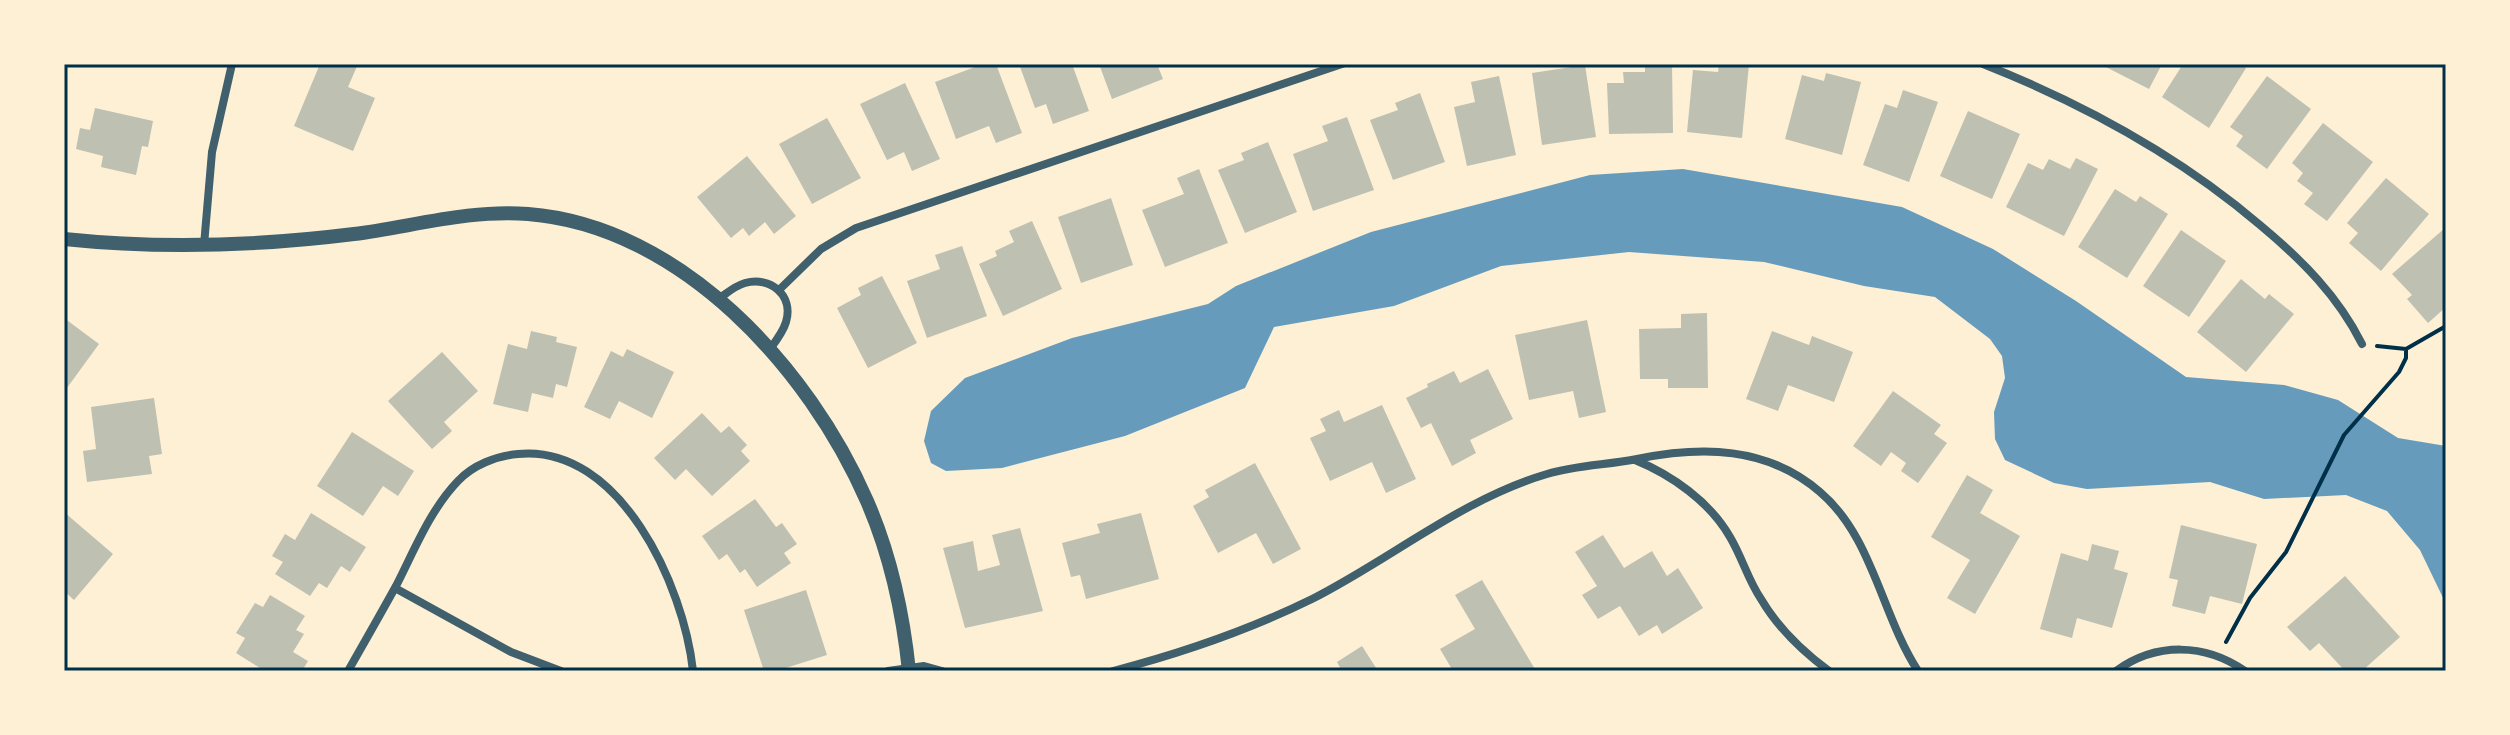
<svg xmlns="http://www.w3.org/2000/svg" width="2510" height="735" viewBox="0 0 2510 735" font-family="Georgia,serif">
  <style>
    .water { fill: #669bbc }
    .building { fill: #bec0b2 }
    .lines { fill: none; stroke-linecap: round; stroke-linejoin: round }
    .path { stroke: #003049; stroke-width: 4 }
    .minor { stroke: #3f606c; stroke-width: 8 }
    .tertiary { stroke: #3f606c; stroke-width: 14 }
    .neatline { fill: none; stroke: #003049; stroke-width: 3 }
  </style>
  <rect width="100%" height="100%" fill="#fdf0d5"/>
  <path class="water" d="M1683,169L1902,207L1993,249L2076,301L2186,377L2284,385L2338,400L2398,438L2446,446V604L2420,550L2387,511L2346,495L2264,499L2210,482L2087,489L2054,483L2005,460L1995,439L1994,412L2005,378L2002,356L1990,339L1935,297L1864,286L1764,262L1629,252L1501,266L1394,306L1274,327L1245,388L1125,436L1002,468L946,471L931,463L924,441L931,411L965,378L1072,338L1208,304L1236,286L1371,232L1590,175Z"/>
  <path class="building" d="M320,64H358L348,87L375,98L353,151L294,126Z
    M983,64H996L1022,133L996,143L989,126L956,139L935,82Z
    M1019,64H1072L1089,111L1053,124L1046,104L1035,108Z
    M1099,64H1157L1163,79L1112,99Z
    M1645,64H1672L1673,133L1609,134L1607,83H1624L1623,72H1645Z
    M1719,64H1749L1742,138L1687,132L1693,70L1718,72Z
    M2100,64H2162L2149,89Z
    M2183,64H2240L2246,68L2209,128L2162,97Z
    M1585,65L1596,137L1542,145L1532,73Z
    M1826,73L1861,82L1842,155L1785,139L1802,75L1824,81Z
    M1499,76L1516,155L1467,166L1454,107L1475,102L1471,82Z
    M2267,76L2311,109L2267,169L2236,146L2243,136L2230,127Z
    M905,83L940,159L912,171L904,152L887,160L860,104Z
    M1903,90L1938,102L1909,182L1863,165L1885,104L1897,108Z
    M1420,93L1445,162L1393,180L1370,120L1398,110L1395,103Z
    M95,108L153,121L148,147L142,146L136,175L101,167L103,156L76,149L80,128L90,130Z
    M1968,111L2020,134L1992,199L1940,176Z
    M1347,117L1374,190L1313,211L1293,154L1328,141L1322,126Z
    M827,118L861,178L812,204L779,144Z
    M2323,123L2373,162L2327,221L2304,204L2313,193L2297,181L2303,173L2292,163Z
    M1268,142L1297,212L1245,233L1218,170L1244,160L1241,153Z
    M747,156L796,216L774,234L765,222L749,236L743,228L731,238L697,197Z
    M2076,158L2098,169L2064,236L2006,207L2028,163L2043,170L2049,159L2070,169Z
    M1199,169L1228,243L1165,267L1142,210L1184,194L1177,178Z
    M2386,178L2429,214L2381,271L2349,243L2358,233L2347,223Z
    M2115,189L2136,202L2140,196L2168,214L2127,278L2078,247Z
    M1111,198L1133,265L1081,283L1058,217Z
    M1032,221L1062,289L1003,316L979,264L997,256L995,251L1014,242L1009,231Z
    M2445,228L2446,307L2428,323L2407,299L2412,295L2392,274Z
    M2181,230L2226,261L2189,317L2143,286Z
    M962,246L987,316L927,338L907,281L940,269L935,255Z
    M882,276L917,343L868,368L837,308L861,295L858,288Z
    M2241,279L2265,299L2269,294L2294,314L2246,372L2197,332Z
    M1707,313L1708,388H1668V379H1640L1639,329L1681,328V314Z
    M64,318L99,344L64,392Z
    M1587,320L1606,412L1579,418L1573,391L1529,400L1515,335Z
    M531,331L557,337L556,342L577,347L567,387L556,384L553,398L532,393L528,412L493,404L508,344L527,349Z
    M1772,331L1809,345L1812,336L1853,352L1834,402L1788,385L1778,411L1746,399Z
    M627,349L674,372L652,418L619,401L610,419L584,407L611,351L623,357Z
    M442,352L478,391L444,422L452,431L432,449L388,401Z
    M1488,369L1513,419L1470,440L1476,453L1452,466L1431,423L1421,428L1406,398L1428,387L1427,384L1454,371L1460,383Z
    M1893,391L1941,425L1934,434L1947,443L1918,483L1901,471L1906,463L1891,452L1881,466L1853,446Z
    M154,398L162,454L149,456L152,474L87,482L83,451L96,449L91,407Z
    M1382,405L1416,479L1386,493L1372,462L1330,481L1310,438L1326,431L1320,419L1339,410L1344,422Z
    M702,413L721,433L729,426L747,445L741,451L750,461L712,496L686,469L675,480L654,458Z
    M352,432L414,471L398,496L383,486L363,516L317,486Z
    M1255,463L1301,549L1273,564L1256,533L1218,553L1193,506L1209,497L1205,490Z
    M1967,475L1993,490L1980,513L2020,536L1975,614L1947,598L1970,560L1931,537Z
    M755,499L776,527L782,523L797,544L784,553L791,563L757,587L745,569L740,573L727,554L719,560L702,536Z
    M64,512L113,554L74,600L64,591Z
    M311,513L366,547L350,572L341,566L327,588L319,583L310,596L275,574L283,562L272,556L285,534L295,540Z
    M1141,513L1159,579L1086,599L1080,575L1071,577L1062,543L1100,533L1097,524Z
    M2181,525L2257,544L2242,604L2210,596L2205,614L2172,606L2178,580L2169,578Z
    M1020,528L1043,611L965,628L943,548L973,541L978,571L1000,565L992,535Z
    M1603,535L1624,568L1652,551L1667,576L1678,568L1703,608L1662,634L1657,625L1639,636L1620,606L1598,619L1582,595L1597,586L1575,552Z
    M2092,544L2119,551L2114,569L2128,573L2112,628L2077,618L2072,638L2040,629L2061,553L2088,561Z
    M2345,576L2400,637L2362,671H2345L2319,643L2310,651L2287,627Z
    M1482,580L1536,671H1453L1440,649L1475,629L1455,595Z
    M806,590L827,655L776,671H764L744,610Z
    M270,595L305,616L296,630L304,634L293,652L308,661L302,671H265L236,653L245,638L236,633L255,603L263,607Z
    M1362,646L1378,671H1342L1337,662Z"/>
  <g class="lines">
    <path class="path" d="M2377,346L2406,349L2446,326
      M2226,642L2250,598L2286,552L2344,435L2399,372L2406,358V349"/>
    <path class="minor" d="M1983,64C2084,104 2178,155 2260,225C2302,260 2338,296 2362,344
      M204,245L212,152L232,64
      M779,290L821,249L856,228L1342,64
      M717,300C726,294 734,286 745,283C770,276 794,295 786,322C783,332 776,341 770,349
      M1635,460C1672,475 1710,502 1730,537C1742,557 1748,580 1761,599C1778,628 1802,651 1829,671
      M395,588L511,652L561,671
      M348,671C364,643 380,615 396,586C414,551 430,510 458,481C473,465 496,456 518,454C620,444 684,586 693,671
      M888,671L924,666L942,671
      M1113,671C1182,653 1249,630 1312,599C1391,559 1462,499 1547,474C1577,465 1607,465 1637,459C1701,446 1767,446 1820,492C1873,537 1881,614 1918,671
      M2116,671C2156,642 2205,643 2245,671"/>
    <path class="tertiary" d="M64,239C160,249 258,246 354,234C410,227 470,209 528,214C681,226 809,368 867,501C891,556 903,613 909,671"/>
  </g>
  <rect width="2510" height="735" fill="none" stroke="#fdf0d5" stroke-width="132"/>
  <rect x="66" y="66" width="2378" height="603" class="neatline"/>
</svg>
